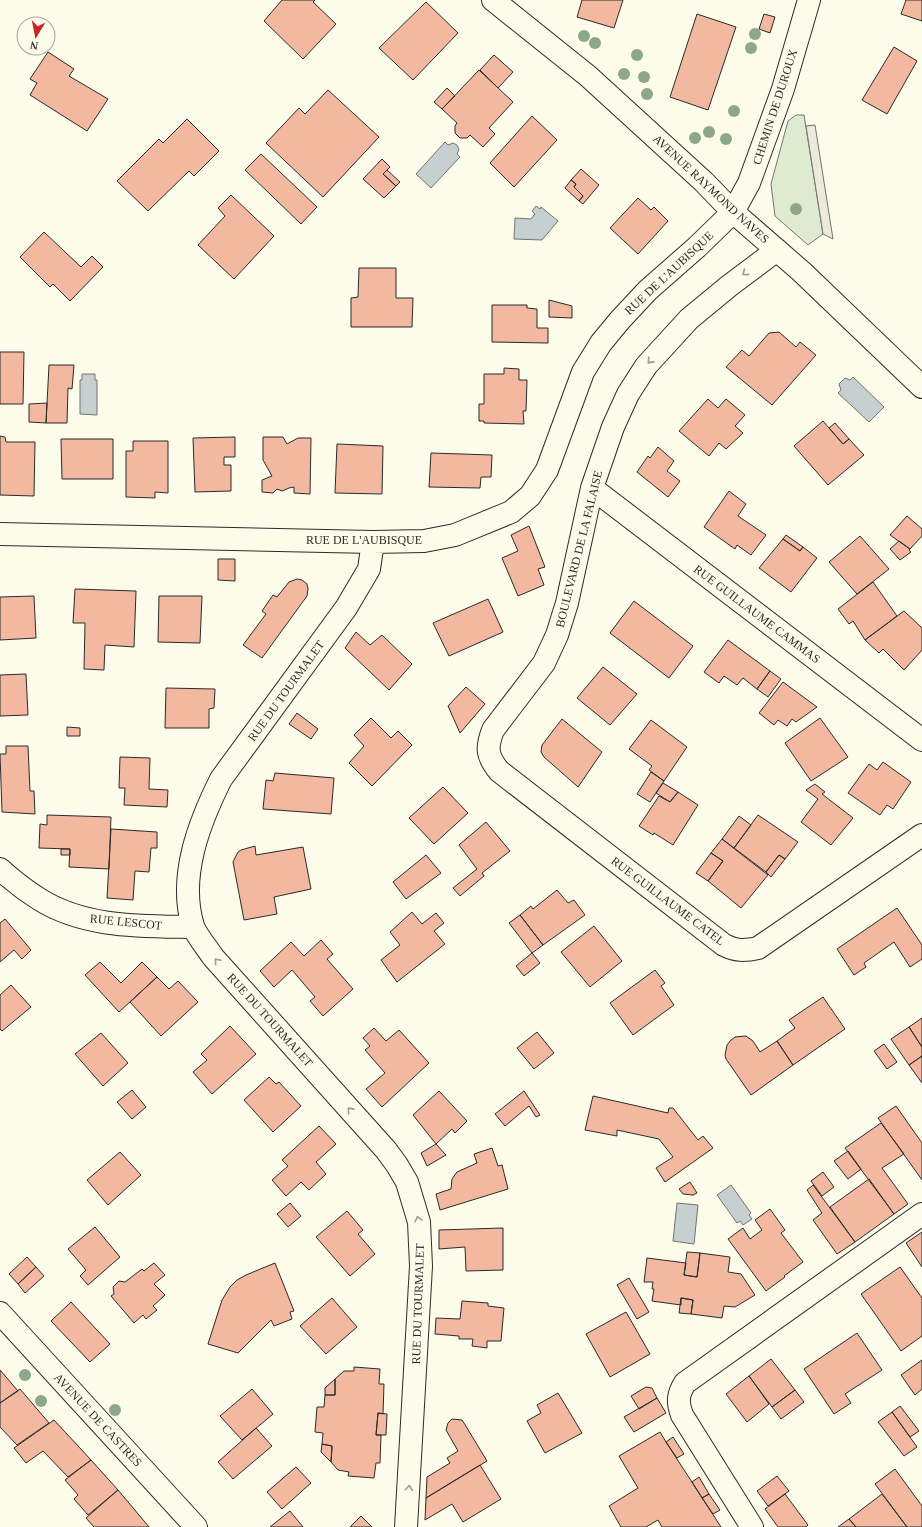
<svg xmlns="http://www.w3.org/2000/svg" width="922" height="1527" viewBox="0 0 922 1527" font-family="'Times New Roman',serif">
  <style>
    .green { fill: #deebd1; stroke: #74746e }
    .parking { fill: #eceadb; stroke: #74746e }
    .water { fill: #c7d0d0; stroke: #74746e }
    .building { fill: #f2b8a0; stroke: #2b2b2b }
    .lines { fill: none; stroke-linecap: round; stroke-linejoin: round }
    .minor-casing { stroke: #2b2b2b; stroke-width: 24 }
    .major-casing { stroke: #2b2b2b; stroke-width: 24 }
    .minor { stroke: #fdfbea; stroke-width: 22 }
    .major { stroke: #fdfbea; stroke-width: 22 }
    .tree { fill: #8ea78a }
    .oneway { stroke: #9e9d94 }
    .labels { text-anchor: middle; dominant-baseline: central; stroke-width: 3; stroke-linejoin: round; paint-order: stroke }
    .street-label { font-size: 12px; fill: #2b2b2b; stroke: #fdfbea }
  </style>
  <rect width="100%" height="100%" fill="#fdfbea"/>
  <path class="green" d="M796,115H804L823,234L808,245L775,216L771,184L788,121Z"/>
  <path class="parking" d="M815,125L833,239L823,234L806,126Z"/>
  <path class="water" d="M445,142L448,145L453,143L457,145L459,149L457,154L460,157L431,188L416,174Z
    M536,206L540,209L541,207L558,221L542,240L514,239L515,218L531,219L535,214L532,211Z
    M82,374H95V380H97V415L80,414V380H82Z
    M853,377L884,407L869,422L838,393L841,390L839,384L845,378L850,380Z
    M731,1185L751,1213L749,1215L752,1219L743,1225L740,1221L737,1223L717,1195Z
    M677,1203L698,1205L694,1244L673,1241Z"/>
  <path class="building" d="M282,0H315L313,2L336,24L303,59L264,21Z
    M582,0H623L614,28L577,17Z
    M906,0H922V21L901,14Z
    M426,2L458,33L413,80L379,48Z
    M697,14L736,27L708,110L670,97Z
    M764,14L775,17L770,33L759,29Z
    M894,47L917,61L887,114L862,100Z
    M48,52L74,69L69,76L108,99L87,131L30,95L37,83L30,79Z
    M494,55L513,72L498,88L480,70Z
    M479,70L513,102L489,128L495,134L483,147L470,135L467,138H460L455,133V126L457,123L442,109Z
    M447,88L455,96L442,109L434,102Z
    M328,90L379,137L323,197L266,143L299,108L305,114Z
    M532,116L557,140L514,187L490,163Z
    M187,119L219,151L194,176L189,171L148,211L117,181L159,139L163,143Z
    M261,154L317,207L301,224L245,170Z
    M382,159L390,167L383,174L396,186L384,198L363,179Z
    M581,169L599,185L583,204L579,201L583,196L574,187L576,184L571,180Z
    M387,170L400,182L396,186L383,174Z
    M571,180L576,184L574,187L583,196L579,201L565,188Z
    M231,195L274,236L234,279L198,245L225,216L218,208Z
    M638,198L651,210L654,207L668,221L638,254L610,228Z
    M44,232L81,267L92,256L103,267L70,301L53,284L50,287L20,257Z
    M359,268H396V298H413L412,327H351V298L358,297Z
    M549,300L572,306V318L549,317Z
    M492,305H527V308L537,309V328H548V343L492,342Z
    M779,332L796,347L800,342L816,355L772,405L726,367L742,350L749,356L769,333Z
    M0,352H24L23,404H0Z
    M49,365H74L72,389L68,388L67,423H46Z
    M504,368L519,369V380H527L526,411H523L524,424L484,423V421H479V404H484V374H504Z
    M708,399L718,408L726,399L745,415L735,426L743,433L726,449L719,443L709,456L679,431Z
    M47,403L46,423L29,422V404Z
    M823,421L843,444L849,439L864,455L828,485L794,446Z
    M835,423L849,439L843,444L829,428Z
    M0,436L5,437L6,442H35L34,496L0,495Z
    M235,437V457H224V465H231V491L195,492L193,438Z
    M263,437H283L287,444L298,438H311L310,494L294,493V487L289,488L282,491L277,489L273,493L262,492V480L272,476L263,460Z
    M61,439H113V479H62Z
    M133,441H168V493L155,492V498L126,497V451H133Z
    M337,444L383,446L382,494L335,493Z
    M658,447L674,461L667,471L680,481L668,497L637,472L648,456L650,458Z
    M431,453L492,455L491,477H481L480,488L429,487Z
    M729,491L746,504L738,516L766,535L751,555L737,545L735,549L704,527Z
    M907,516L922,529V536L910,549L890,535Z
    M529,526L545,567L538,569L544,585L518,596L502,558L518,551L511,535Z
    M786,535L803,547L800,551L783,539Z
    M860,536L889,569L857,594L829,562Z
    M783,539L800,551L803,547L817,558L791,592L759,568Z
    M899,541L910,549L909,550L911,552L900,560L890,549Z
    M218,559H235V581L218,580Z
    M297,579L302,580L307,584L308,589L307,596L262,658L243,645L266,614L262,611L273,595L277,597L289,582Z
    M873,582L897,616L865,640L853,621L849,624L838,609Z
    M75,589L136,591L134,647L105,645L104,670L84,669L85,623H73Z
    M34,596L36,638L0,640V597Z
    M159,596H202L200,643L158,642Z
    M488,599L503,632L449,656L433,623Z
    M634,601L693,646L669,678L610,633Z
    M904,611L922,628V650L904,670L883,649L879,653L865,640Z
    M356,632L370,645L382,635L412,664L389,690L345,648Z
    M728,640L770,671L757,689L743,678L737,685L724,676L719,683L704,672Z
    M603,667L637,694L610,725L577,698Z
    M770,671L781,679L768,697L757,689Z
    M26,674L28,715L0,716V675Z
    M783,682L817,707L796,722L792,719L787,726L778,720L774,725L759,713Z
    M466,687L485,704L460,733L448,706Z
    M166,688L215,689L214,708L209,709V728H165Z
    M297,713L318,729L311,739L289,724Z
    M371,718L391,738L398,731L412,745L372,786L349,763L364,746L354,735Z
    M820,718L848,757L811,781L785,743Z
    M562,719L602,752L578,787L544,757L541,752L542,745Z
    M651,720L687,747L664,781L649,770L652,766L629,749Z
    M67,727L80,728V736H67Z
    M6,746H28L30,791H34L35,814L2,812L0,754H6Z
    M120,757L150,758L149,789L168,790L167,807L124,805L125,788H119Z
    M883,762L911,782L893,809L887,805L880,815L848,793L869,764L877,770Z
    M651,772L664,781L650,802L637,794Z
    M275,773L334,778L331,814L263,809L266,780L273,781Z
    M663,783L678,792L670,802L656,793Z
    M815,784L825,792L822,794L853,818L831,845L801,822L818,799L806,790Z
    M443,787L468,813L434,844L409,818Z
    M678,792L698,805L673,845L654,833L653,835L639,826L659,796L670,802Z
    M47,815L111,817L109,869L69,867L70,849L39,848L40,824L47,825Z
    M758,815L798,842L785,859L779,855L766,872L734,848Z
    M739,816L751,825L734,848L722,839Z
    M486,822L510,851L482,873L484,876L460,896L453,888L477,869L459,845Z
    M111,829L157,832V848H151L149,872L135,871L133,900L107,898Z
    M722,839L768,875L741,908L708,881L723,861L711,853Z
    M255,846L256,855L303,847L311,889L274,897L277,914L244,920L233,862L238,852L241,850Z
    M61,849H70V855H61Z
    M711,853L723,861L708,881L696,873Z
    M426,855L441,873L406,899L393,882Z
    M779,855L785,859L771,877L766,872Z
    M557,890L568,903L574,900L585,915L543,945L520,915L531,906L533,909Z
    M897,908L922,945V959L910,967L894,942L864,963L866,967L854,975L837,949Z
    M412,912L422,924L436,913L444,923L434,931L445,944L397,982L381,960L400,945L390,932Z
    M520,915L543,945L532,953L509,923Z
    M5,919L31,950L22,959L14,950L0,962V923Z
    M594,926L622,961L590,987L561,952Z
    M321,940L333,954L327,959L353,989L323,1016L310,1001L315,997L292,970L274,987L260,971L291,942L304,956Z
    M532,953L540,963L524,976L516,966Z
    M100,962L121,983L142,962L157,977L119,1012L85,975Z
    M655,970L665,983L661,986L674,1005L633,1035L610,1003Z
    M157,977L169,989L178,981L198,1002L161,1036L130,1002Z
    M11,985L31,1007L2,1031L0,1029V995Z
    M823,997L845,1029L793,1065L777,1041L795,1028L789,1020Z
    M922,1018V1047L909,1027Z
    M230,1026L256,1054L212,1094L193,1072L207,1060L201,1054Z
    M909,1027L922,1047V1056L909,1065L891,1039Z
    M374,1028L386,1041L399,1030L429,1063L382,1107L366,1089L385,1073L365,1050L370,1046L363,1038Z
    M537,1032L554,1053L534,1069L517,1048Z
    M101,1033L128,1063L103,1086L75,1054Z
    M746,1036L753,1041L760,1052L777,1041L793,1065L751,1095L726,1059L725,1055L727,1045L731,1040L735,1037Z
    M884,1044L897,1062L887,1069L874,1051Z
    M922,1056V1083L909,1065Z
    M269,1077L276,1084L279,1082L301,1106L273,1132L244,1100Z
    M132,1090L146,1107L132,1119L117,1102Z
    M439,1091L467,1121L455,1133L452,1129L436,1144L413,1115Z
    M524,1091L540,1115L536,1117L529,1106L505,1126L495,1114Z
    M593,1096L668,1113L669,1108H673L698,1140L703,1136L713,1148L665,1182L656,1168L673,1157L659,1139L617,1130V1136L585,1130Z
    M896,1106L922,1143V1180L878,1118Z
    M881,1123L904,1154L882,1168L908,1204L894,1214L845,1148Z
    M319,1126L336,1144L316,1162L326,1174L309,1190L301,1182L286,1196L272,1180L288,1166L282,1160Z
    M436,1144L446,1155L427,1166L421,1153Z
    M492,1148L498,1166L502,1165L508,1189L440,1210L436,1194L451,1189L452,1179L457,1172L477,1163L474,1154Z
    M848,1151L861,1169L848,1179L834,1161Z
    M120,1152L141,1175L108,1205L87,1180Z
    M823,1172L834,1187L822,1196L811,1181Z
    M869,1179L894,1214L855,1242L830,1207Z
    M690,1182L697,1193L693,1195L683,1194L679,1189Z
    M813,1185L855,1242L837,1254L813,1220L822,1213L807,1190Z
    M290,1203L301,1216L288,1227L277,1214Z
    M770,1209L785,1230L781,1233L803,1262L784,1276L785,1277L766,1291L728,1239L743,1228L750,1239L762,1230L755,1220Z
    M347,1211L363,1230L358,1234L375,1254L350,1276L316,1237Z
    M95,1227L120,1257L88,1285L80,1276L86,1270L68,1249Z
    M503,1228V1270L466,1271L465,1247L439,1249V1230Z
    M922,1232V1267L906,1243Z
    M687,1252L700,1253L697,1277L684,1275Z
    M700,1253L730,1257L728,1272L741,1274L755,1295L735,1307L724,1306L722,1318L691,1314L693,1300L681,1298V1305L652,1301L654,1289H652L653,1282H644L647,1258L686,1263L684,1275L697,1277Z
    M27,1257L36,1267L18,1284L9,1274Z
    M154,1263L165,1275L154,1284L165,1295L153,1306L157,1310L146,1319L143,1315L134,1323L111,1296L114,1294L113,1287L119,1281L125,1282L142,1269L144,1271Z
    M275,1263L294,1311L290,1312L292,1319L274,1326L271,1320L238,1353L208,1344L222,1300L230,1287L237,1280L246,1275Z
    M36,1267L44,1276L25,1293L18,1284Z
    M900,1267L922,1298V1336L901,1351L861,1294Z
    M629,1278L649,1312L637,1319L617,1285Z
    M332,1298L357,1327L326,1354L300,1326Z
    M681,1298L693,1300L691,1314L679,1313Z
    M462,1301L488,1303V1306L504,1308L501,1341H487V1348L472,1346L473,1339H459V1336L435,1334L436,1318L460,1319Z
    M71,1302L110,1344L90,1362L51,1321Z
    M626,1312L650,1354L610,1377L586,1334Z
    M857,1333L882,1370L845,1394L851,1403L834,1414L804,1369Z
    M771,1359L795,1390L772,1407L749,1376Z
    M922,1360V1389L915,1395L901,1375Z
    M354,1367L380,1369L379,1384H384L383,1414L378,1413L376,1435H381L380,1463H376L374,1478L348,1476L349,1472L338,1470L331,1462L332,1446L322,1444L323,1433L315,1432L317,1407H324L325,1395H335V1379L344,1371H354Z
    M0,1370L18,1391L0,1403Z
    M749,1376L769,1404L747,1422L726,1394Z
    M335,1379V1395H325V1388Z
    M646,1387L652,1388L657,1398L639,1409L631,1396Z
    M20,1389L49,1423L17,1445L0,1427V1403Z
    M252,1389L273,1414L242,1440L220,1416Z
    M795,1390L804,1402L781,1419L772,1407Z
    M558,1393L582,1433L545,1453L527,1421L541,1413L537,1405Z
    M657,1398L666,1413L634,1432L624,1417Z
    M900,1406L919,1431L910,1437L892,1412Z
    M892,1412L917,1447L904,1456L878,1422Z
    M378,1413L387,1414L386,1435H376Z
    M452,1419L462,1420L464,1423L487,1461L426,1498L427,1477L450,1463L447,1458L458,1451L446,1430L448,1423Z
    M54,1420L91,1460L68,1477L43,1451L26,1463L14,1448Z
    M256,1428L272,1446L233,1479L218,1462Z
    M660,1432L666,1442L721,1527H662L658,1520L646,1527H621L609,1506L638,1488L619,1456Z
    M673,1437L684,1454L677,1458L666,1442Z
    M322,1444L332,1446L331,1462L321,1452Z
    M91,1460L118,1490L88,1515L74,1499L78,1495L65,1480Z
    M480,1465L501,1499L463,1522L452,1504L425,1520L426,1498Z
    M296,1467L311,1483L282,1509L267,1492Z
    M895,1469L922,1506V1527H907L875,1484Z
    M777,1476L789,1491L768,1506L757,1491Z
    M699,1477L709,1494L702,1498L692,1482Z
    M118,1490L134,1509L149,1527H94L86,1518Z
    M709,1494L720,1510L713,1514L702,1498Z
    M785,1494L808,1525L806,1527H778L765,1509Z
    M882,1494L907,1527H856L849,1519Z
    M290,1511L303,1527H270Z
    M361,1516L372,1527H350Z
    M849,1519L856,1527H838Z"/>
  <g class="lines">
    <defs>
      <path id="minor" d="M493,0L588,76L704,182L733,212L802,272L922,387
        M777,250L729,286L689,319L646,366L628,394L613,427L592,488L567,603L557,635L544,663L493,730C486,748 487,756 499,771L724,945C736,951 744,951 758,948L922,835
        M592,488L922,740
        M0,534L373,542L424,541L455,535L511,512L530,496L547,470L583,372L601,343L620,320L648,290L697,247L733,212L749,183L783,89L809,0
        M373,542L369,569L346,608L221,779C199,823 178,877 193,926C196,935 208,949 213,957L386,1150L397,1165L407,1182L419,1222L421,1266L406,1527
        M0,869C12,880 25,890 39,899C85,928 141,926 193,927
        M752,1527L682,1415C677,1402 678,1394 685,1383L922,1214"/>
      <path id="major" d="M0,1313L196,1527"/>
    </defs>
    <use href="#minor" class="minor-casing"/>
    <use href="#major" class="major-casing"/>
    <use href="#minor" class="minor"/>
    <use href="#major" class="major"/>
  </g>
  <g class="tree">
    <circle cx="755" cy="34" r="6"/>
    <circle cx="584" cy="36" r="6"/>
    <circle cx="595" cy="43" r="6"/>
    <circle cx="751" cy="48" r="6"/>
    <circle cx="637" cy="55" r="6"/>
    <circle cx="624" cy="74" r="6"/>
    <circle cx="644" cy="77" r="6"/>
    <circle cx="647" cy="94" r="6"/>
    <circle cx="734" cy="111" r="6"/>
    <circle cx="709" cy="132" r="6"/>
    <circle cx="695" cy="138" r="6"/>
    <circle cx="726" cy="139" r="6"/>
    <circle cx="796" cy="209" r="6"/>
    <circle cx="25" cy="1375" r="6"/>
    <circle cx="41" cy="1401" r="6"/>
    <circle cx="115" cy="1410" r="6"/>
  </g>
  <defs><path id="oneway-chevron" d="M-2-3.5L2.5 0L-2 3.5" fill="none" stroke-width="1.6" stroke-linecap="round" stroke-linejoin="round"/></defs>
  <g class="oneway">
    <use href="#oneway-chevron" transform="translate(745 273) rotate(143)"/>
    <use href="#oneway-chevron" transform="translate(650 361) rotate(132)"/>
    <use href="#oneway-chevron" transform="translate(217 961) rotate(-131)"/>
    <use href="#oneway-chevron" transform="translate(350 1110) rotate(-132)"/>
    <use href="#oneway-chevron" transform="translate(418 1219) rotate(-103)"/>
    <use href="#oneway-chevron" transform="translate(409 1488) rotate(-86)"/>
  </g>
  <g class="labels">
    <g class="street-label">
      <text transform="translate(775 107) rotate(-72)">CHEMIN DE DUROUX</text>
      <text transform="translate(711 189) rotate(43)">AVENUE RAYMOND NAVES</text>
      <text transform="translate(669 273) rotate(-43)">RUE DE L'AUBISQUE</text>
      <text x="364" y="540">RUE DE L'AUBISQUE</text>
      <text transform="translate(579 549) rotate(-76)">BOULEVARD DE LA FALAISE</text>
      <text transform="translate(757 614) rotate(37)">RUE GUILLAUME CAMMAS</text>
      <text transform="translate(286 691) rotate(-54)">RUE DU TOURMALET</text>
      <text transform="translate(668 901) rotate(37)">RUE GUILLAUME CATEL</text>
      <text transform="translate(126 922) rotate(6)">RUE LESCOT</text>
      <text transform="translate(270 1020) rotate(48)">RUE DU TOURMALET</text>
      <text transform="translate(418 1304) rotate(-88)">RUE DU TOURMALET</text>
      <text transform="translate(98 1420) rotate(47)">AVENUE DE CASTRES</text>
    </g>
  </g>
  <g transform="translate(36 36) rotate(190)"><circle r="19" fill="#fdfbea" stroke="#a9a89e"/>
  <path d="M0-3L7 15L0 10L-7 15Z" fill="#c62828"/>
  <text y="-6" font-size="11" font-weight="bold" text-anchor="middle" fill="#2b2b2b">N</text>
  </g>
</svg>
